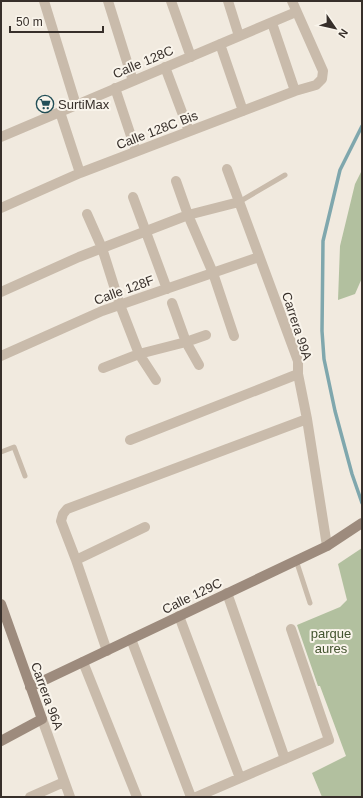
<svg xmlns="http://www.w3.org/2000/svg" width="363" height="798" viewBox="0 0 363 798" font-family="Arial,sans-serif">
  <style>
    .green { fill: #b2c09f }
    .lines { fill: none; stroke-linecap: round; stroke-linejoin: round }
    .stream { stroke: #7fa7ad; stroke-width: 3.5 }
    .lane { stroke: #c9bbab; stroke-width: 5 }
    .street { stroke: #c9bbab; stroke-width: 10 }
    .secondary { stroke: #9d8b7d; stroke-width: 10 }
    .labels { text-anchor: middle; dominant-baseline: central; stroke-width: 4; stroke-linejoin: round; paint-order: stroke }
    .street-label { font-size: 13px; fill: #372f2a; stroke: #f9f4eb }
    .poi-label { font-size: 13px; fill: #372f2a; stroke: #f9f4eb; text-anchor: start }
    .park-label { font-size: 13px; fill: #43542f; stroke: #f9f4eb }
  </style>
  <rect width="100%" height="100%" fill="#f1eadf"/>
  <path class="green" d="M362,170V278L355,294L338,300L340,246L355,184Z
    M362,548V797H322L312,773L346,756L320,686H318L297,625L340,607L347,600L338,564Z"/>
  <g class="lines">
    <path class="stream" d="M362,126L340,170L323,241L322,331L324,359L335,411L352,474L362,503"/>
    <path class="lane" d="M239,202L285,175
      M1,452L14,447L25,476
      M296,560L310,603"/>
    <path class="street" d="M44,1L76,105
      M108,1L133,81
      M171,1L191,57
      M228,1L239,36
      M272,23L295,91
      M220,44L243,111
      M165,67L189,131
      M115,88L136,151
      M60,112L80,173
      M1,137L296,12
      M227,169L298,361V374L307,419L327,546
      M176,181L188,215L213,273L234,336
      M133,197L167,289
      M1,208L80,173L295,91L316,85L322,79L323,71L292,1
      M87,214L102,248L120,305L139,354L156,380
      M1,292L79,257L188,215L239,202
      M172,303L186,342L199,365
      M1,356L102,311L259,257
      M103,368L139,354L186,342L206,335
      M130,440L298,374
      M76,560L145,527
      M227,593L285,759
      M179,616L240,778
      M131,639L191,797
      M107,651L76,560L61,521L63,514L67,509L307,419
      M83,662L137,797
      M42,719L70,797
      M30,797L64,782
      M196,797L329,740L291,629"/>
    <path class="secondary" d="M1,604L42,719L1,741
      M30,687L327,546L362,523"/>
  </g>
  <defs>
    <symbol id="supermarket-ring" viewBox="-11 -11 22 22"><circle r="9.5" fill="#f9f4eb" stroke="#224f57" stroke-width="1.5"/><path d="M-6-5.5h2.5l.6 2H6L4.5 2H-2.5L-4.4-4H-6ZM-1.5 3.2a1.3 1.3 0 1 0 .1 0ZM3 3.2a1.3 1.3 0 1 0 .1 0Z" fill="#224f57"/></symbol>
  </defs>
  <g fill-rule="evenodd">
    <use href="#supermarket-ring" x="35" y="94" width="20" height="20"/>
  </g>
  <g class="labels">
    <g class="street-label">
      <text transform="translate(143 62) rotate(-23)">Calle 128C</text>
      <text transform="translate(157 130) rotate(-21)">Calle 128C Bis</text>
      <text transform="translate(124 290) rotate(-20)">Calle 128F</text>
      <text transform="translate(297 326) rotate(72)">Carrera 99A</text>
      <text transform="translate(192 596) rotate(-26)">Calle 129C</text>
      <text transform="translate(47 696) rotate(70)">Carrera 96A</text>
    </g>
    <g class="poi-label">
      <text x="58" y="104">SurtiMax</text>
    </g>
    <g class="park-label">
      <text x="331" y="633">parque<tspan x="331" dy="15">aures</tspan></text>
    </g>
  </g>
  <rect width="363" height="798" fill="none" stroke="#372f2a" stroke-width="4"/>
  <g transform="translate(335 28) rotate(124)" stroke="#f9f4eb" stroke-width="3" paint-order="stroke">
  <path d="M0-3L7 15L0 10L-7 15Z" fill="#372f2a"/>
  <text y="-6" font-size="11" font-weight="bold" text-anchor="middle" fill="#372f2a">N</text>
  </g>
  <path d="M10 26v6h93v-6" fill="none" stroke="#372f2a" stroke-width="2"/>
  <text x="16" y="26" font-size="12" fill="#372f2a" stroke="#f9f4eb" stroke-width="3" paint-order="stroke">50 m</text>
</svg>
